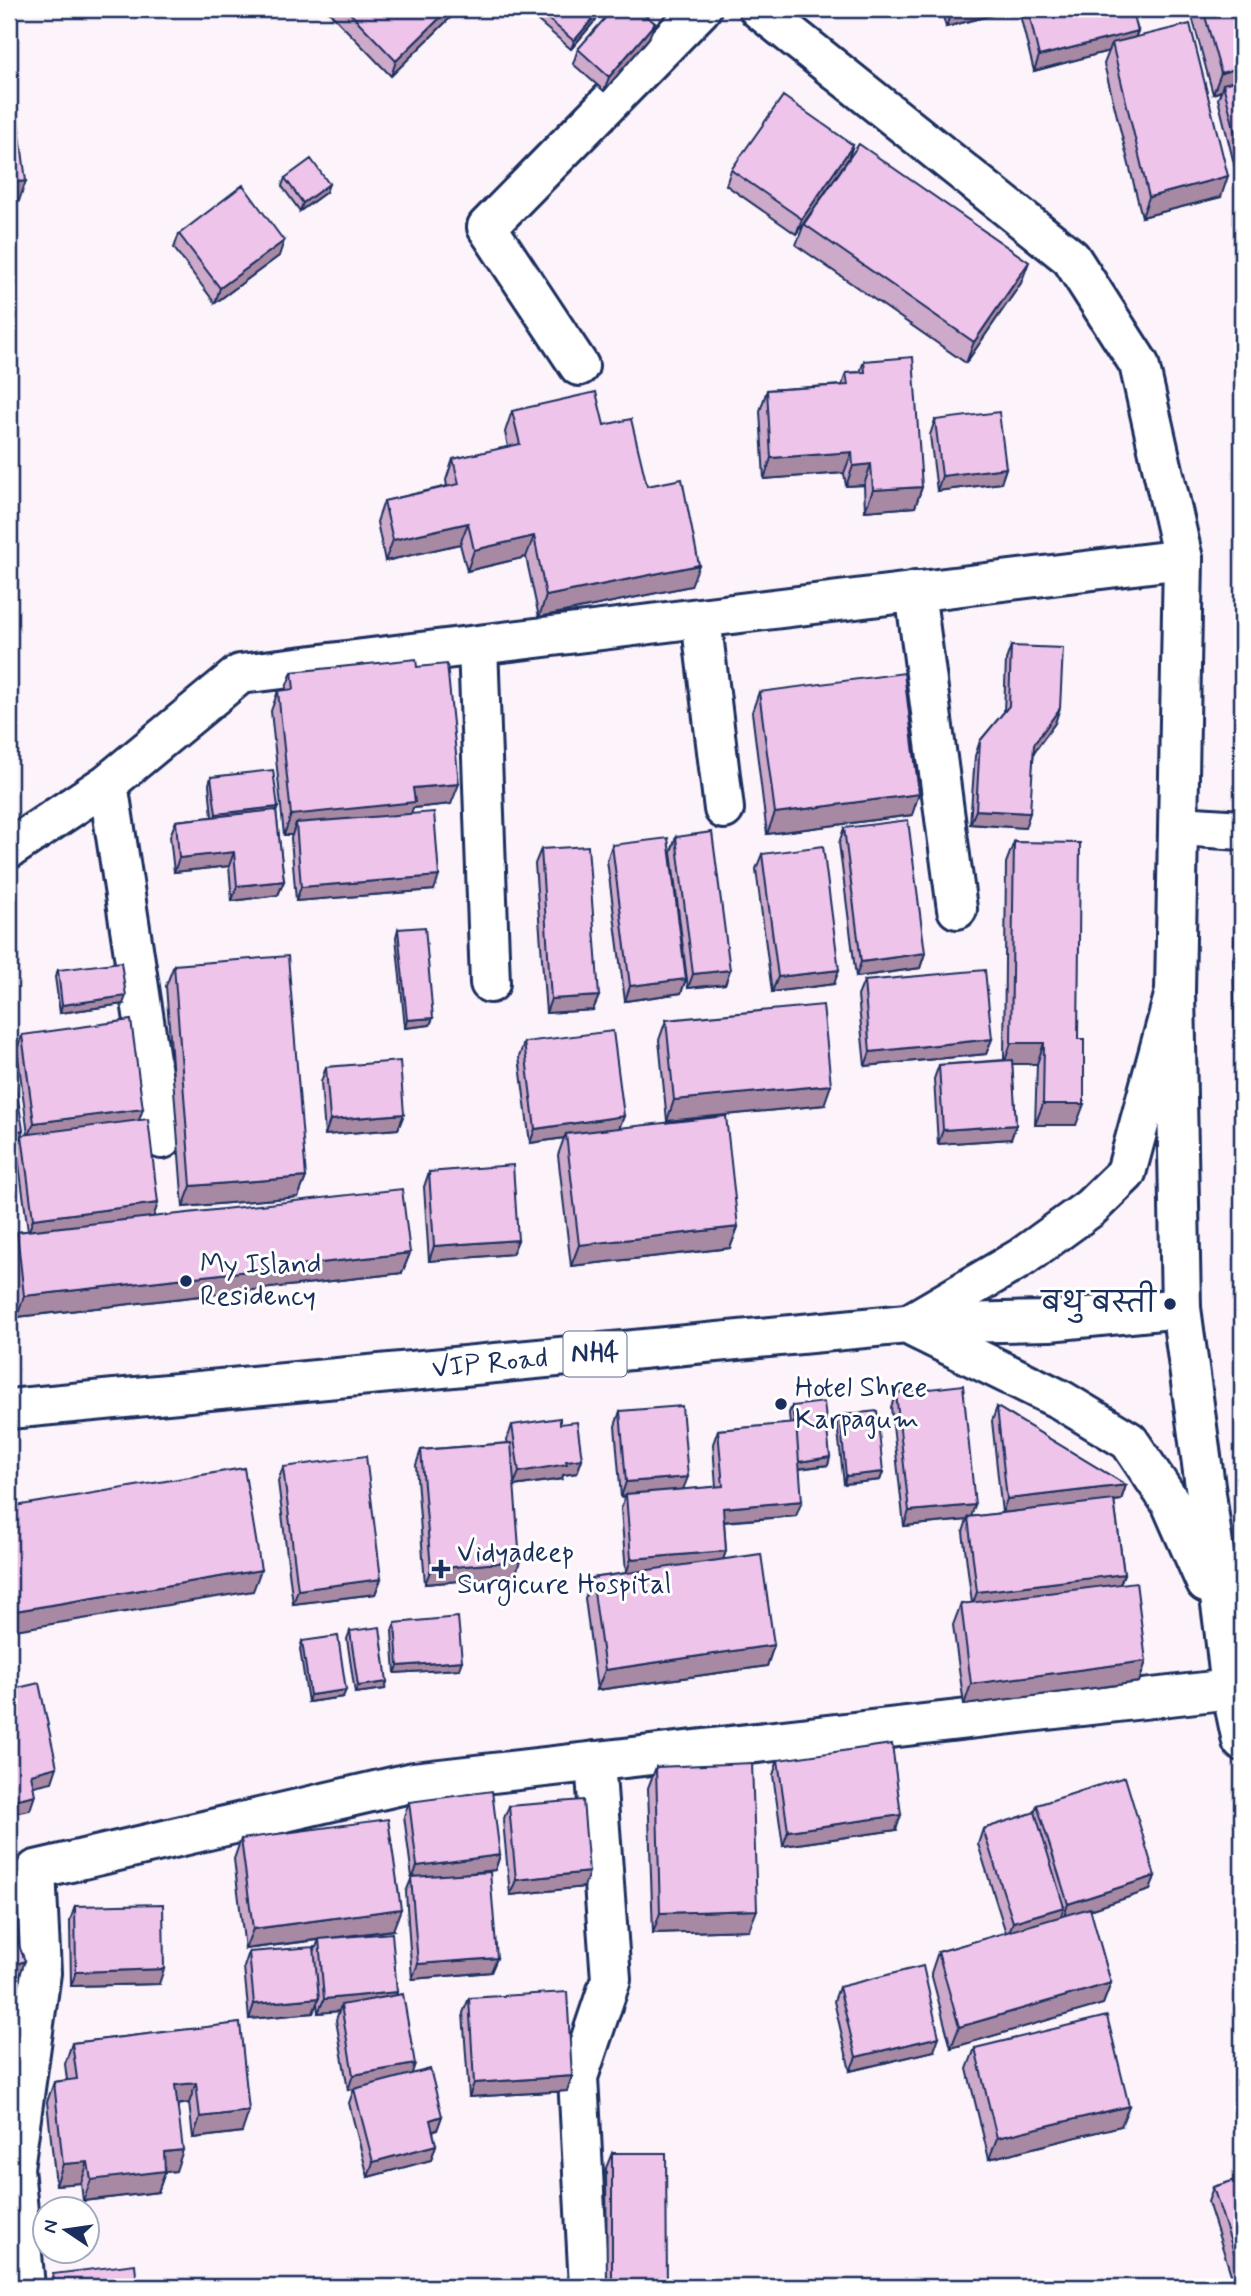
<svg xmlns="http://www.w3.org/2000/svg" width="1251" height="2296" viewBox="0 0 1251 2296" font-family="Mynerve,'Playpen Sans Deva',sans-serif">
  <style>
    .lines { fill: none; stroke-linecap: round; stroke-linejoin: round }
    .street-casing { stroke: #1b2f5e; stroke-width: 44 }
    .primary-casing { stroke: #1b2f5e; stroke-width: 44 }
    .highway-casing { stroke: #1b2f5e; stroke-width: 44 }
    .street { stroke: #fff; stroke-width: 38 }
    .primary { stroke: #fff; stroke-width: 38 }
    .highway { stroke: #fff; stroke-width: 38 }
    .wall { fill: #cda9ca; stroke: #1b2f5e; stroke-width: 2 }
    .shaded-wall { fill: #a789a4; stroke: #1b2f5e; stroke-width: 2 }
    .building { fill: #eec4eb; stroke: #1b2f5e; stroke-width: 2 }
    .poi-dot { fill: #1b2f5e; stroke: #fff; stroke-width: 2.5 }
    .labels { text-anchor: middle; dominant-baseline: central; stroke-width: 6; stroke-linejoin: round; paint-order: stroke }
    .shield { fill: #fff; stroke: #5f6d8e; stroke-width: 2 }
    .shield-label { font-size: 26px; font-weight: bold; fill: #1b2f5e }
    .poi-label { font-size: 28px; fill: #1b2f5e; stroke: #fff; text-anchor: start }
    .street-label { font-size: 28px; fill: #1b2f5e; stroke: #fff }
  </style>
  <rect width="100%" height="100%" fill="#fcf3fb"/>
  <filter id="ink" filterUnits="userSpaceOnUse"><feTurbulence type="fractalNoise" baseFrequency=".0143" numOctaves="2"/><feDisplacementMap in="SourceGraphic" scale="14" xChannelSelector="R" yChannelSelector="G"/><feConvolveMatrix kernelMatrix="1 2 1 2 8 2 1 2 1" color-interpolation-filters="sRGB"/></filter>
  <g filter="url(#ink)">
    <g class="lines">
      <defs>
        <path id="street" d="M579,366L487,227L701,9
          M915,591L957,909
          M701,618L724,809
          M478,645L490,983
          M108,783L162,1139
          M1179,826L1242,830
          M9,849L108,783L240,674L1183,559
          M25,2287L14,2168L41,1973L36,1870L414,1782L1231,1689
          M589,2287L578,2077L611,1979L595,1761"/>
        <path id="primary" d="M759,9L1071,258L1139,364L1183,559L1175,992L1181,1308"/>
        <g id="highway">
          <path d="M912,1322L1021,1258L1090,1208L1126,1173L1175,992"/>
          <path d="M914,1328L1061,1400L1129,1441L1171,1503L1206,1583"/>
          <path id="s1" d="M9,1409L907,1324L1049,1321L1181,1308L1224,1627L1231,1689L1242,1741"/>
        </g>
      </defs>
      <use href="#street" class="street-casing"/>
      <use href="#primary" class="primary-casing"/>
      <use href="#highway" class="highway-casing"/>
      <use href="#street" class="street"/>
      <use href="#primary" class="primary"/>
      <use href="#highway" class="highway"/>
    </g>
    <path class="wall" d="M326,9H454L452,16L391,76Z
      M605,9L571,49L538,21L541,13Z
      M941,9H1015L946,27Z
      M1022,9H1132L1138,31L1135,38L1221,197L1142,217L1104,64L1109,51L1034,71L1020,15Z
      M1190,9H1242V196L1218,99L1221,91L1213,94Z
      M649,38L604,91L573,64L578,49Z
      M853,145L848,159L796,234L726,185L731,170Z
      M285,178L326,192L300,211L282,186Z
      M804,224L1021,283L966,363L796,245Z
      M179,234L279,256L215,303L174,248Z
      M864,361L922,487L915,507L865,511L864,485L846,486L844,473L764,479L760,411L767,390L842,385L846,373L860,372Z
      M512,411L604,425L647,486L691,586L539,617L526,557L467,571L460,544L385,561L377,522L384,501L447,486L446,480L453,459L508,447L505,432Z
      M935,420L1006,468L1001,483L937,491L930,435Z
      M1242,513V609L1236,527Z
      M1241,631H1242V728H1238L1236,645Z
      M1011,646L1055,723L1034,752L1025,828L970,824L975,756L980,741L1004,712L1006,660Z
      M417,667L451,804L413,808L411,814L434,890L296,901L291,838L292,835H284L271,711L278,691L285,690L292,672Z
      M759,692L912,815L767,834L752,712Z
      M211,777L278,807L276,811L284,881L278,895L232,901L229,866L174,872L170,836L176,821L212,817L209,784Z
      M1242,827V1087H1236L1233,959L1238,944H1234L1238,840Z
      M844,828L925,953L920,968L856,977L839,843Z
      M676,837L730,970L725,984L688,988L671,852Z
      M1014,842L1076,1125H1035L1037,1064H1012L1016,1125L1011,1139L938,1144L934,1079L939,1065L1004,1060L1006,863Z
      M612,845L686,979L681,993L625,1001L607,860Z
      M541,849L593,1010L546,1013L535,864Z
      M762,854L834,984L772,992L756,869Z
      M398,929L430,1025L405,1028L396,937Z
      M174,965L306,1177L298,1197L183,1207L166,986Z
      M58,970L123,1004L60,1013L55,977Z
      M864,981L992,1039L986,1054L865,1066L858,996Z
      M666,1020L824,1105L667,1121L659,1040Z
      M22,1035L139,1120L158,1203L153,1217L410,1253L402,1273L17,1317L9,1253L17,1232L28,1231L17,1150L22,1135H28L17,1049Z
      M524,1042L624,1116L619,1128L738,1227L730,1248L571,1266L558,1155L564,1138L530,1143L519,1057Z
      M326,1067L404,1114L398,1129L325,1135L321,1082Z
      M1241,1145H1242V1195H1237L1238,1152Z
      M429,1172L518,1240L512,1254L429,1261L424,1187Z
      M896,1393L971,1517L1002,1513L992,1421L997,1407L1126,1485L1121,1500L1114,1501L1124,1574L1120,1584L1146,1661L1139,1682L964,1705L953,1625L961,1604L972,1603L963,1532L967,1520L904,1526L891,1407Z
      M792,1406L830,1457L828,1465L799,1469L796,1516L724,1522L726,1551L723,1559L774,1645L767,1666L597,1690L585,1598L592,1578L626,1573L621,1509L625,1496L621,1497L615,1426L620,1411L683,1490L716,1487L713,1444L718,1430L790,1424L789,1413Z
      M840,1415L883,1472L880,1480L844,1484L837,1423Z
      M560,1424L582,1459L577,1473L563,1475L562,1479L514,1486L515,1576L425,1584L416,1465L421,1450L508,1443L507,1440L512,1425Z
      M283,1467L381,1579L375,1594L293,1604L278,1481Z
      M395,1623L459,1669L395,1673L392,1631Z
      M350,1631L385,1689L355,1693L347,1639Z
      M302,1641L343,1697L308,1702L300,1649Z
      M778,1760L896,1830L783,1846L773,1775Z
      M656,1767L749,1930L653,1933L648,1788Z
      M409,1802L500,1855L495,1870L472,1873L497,1958L491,1972L412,1979L406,1892L412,1877L404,1816Z
      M1037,1805L1155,1876L1150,1890L1090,1910L1111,1983L1103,2004L951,2048L931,1973L938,1952L1006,1933L978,1844L983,1829L1034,1813Z
      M509,1806L584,1887L510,1895L503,1821Z
      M241,1839L393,1930L322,1939L397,1992L396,1996L411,2074L442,2116L437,2130L433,2132L436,2145L431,2160L368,2177L349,2103L354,2089L356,2088L348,2090L336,2020L339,2011L318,2013L317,2002L313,2013L249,2019L244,1967L249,1952H314L319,1940L245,1949L234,1859Z
      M75,1906L159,1984L71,1986L70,1921Z
      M839,1987L934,2051L850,2071L834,2001Z
      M469,1998L572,2076L567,2091L469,2097L463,2013Z
      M240,2023L242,2132L193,2138L189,2103L178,2105L176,2171L165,2172L158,2192L83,2201L81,2183L56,2185L47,2102L54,2082L67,2080L65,2064L72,2043Z
      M975,2048L1121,2126L989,2159L967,2069Z
      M612,2153L667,2287H607L606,2168Z
      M1242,2178V2287H1235L1208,2202L1213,2187Z
      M53,2274L137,2287H48Z"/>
    <path class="shaded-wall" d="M449,9H454L452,16L391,76L396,61Z
      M601,9H605L571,49L574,41Z
      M952,9H1015L946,27Z
      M655,23L649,38L604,91L609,77Z
      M1138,31L1132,45L1112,43L1109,51L1034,71L1039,56Z
      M1242,67V85L1223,84L1221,91L1213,94L1221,73Z
      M853,145L848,159L796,234L802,219Z
      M1228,176L1221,197L1142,217L1149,197Z
      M26,181L19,201L9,203V183Z
      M329,184L326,192L300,211L303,203Z
      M284,241L279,256L215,303L220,288Z
      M1029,262L1021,283L966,363L974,342Z
      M852,452L844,473L764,479L771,458Z
      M871,464L864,485L846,486L853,466Z
      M1006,468L1001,483L937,491L942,476Z
      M922,487L915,507L865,511L873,490Z
      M468,523L460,544L385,561L393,540Z
      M534,536L526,557L467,571L474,550Z
      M699,565L691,586L539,617L546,596Z
      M1060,708L1055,723L1029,759L1034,744Z
      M1242,716V728H1238Z
      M459,784L451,804L413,808L408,823H296L292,835H284L291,815L413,788Z
      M919,794L912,815L767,834L775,813Z
      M278,807L275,815L213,822L216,814Z
      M976,810L1030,813L1025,828L970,824Z
      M234,852L229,866L174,872L179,858Z
      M439,876L434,890L296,901L301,887Z
      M284,881L278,895L232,901L237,886Z
      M1242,923V944L1241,938L1238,944H1234Z
      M925,953L920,968L856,977L861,962Z
      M730,970L725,984L688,988L693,974Z
      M839,970L834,984L772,992L778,977Z
      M686,979L681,993L625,1001L630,986Z
      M126,996L123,1004L60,1013L62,1005Z
      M599,996L593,1010L546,1013L551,999Z
      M433,1018L430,1025L405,1028L407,1020Z
      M992,1039L986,1054L865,1066L870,1052Z
      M1011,1043H1044L1037,1064H1004Z
      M1242,1069V1087H1236Z
      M831,1085L824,1105L667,1121L674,1100Z
      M1043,1104H1084L1076,1125H1035Z
      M143,1109L138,1123L28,1138L34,1123Z
      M404,1114L398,1129L325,1135L330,1120Z
      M624,1116L618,1131L566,1134L564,1138L530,1143L535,1129Z
      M1016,1125L1011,1139L938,1144L943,1130Z
      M23,1130L18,1144L9,1146V1133Z
      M306,1177L298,1197L183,1207L191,1186Z
      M1240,1187H1242V1195H1237Z
      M158,1203L153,1218L28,1234L33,1219Z
      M738,1227L730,1248L571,1266L579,1245Z
      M518,1240L512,1254L429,1261L434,1246Z
      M410,1253L402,1273L17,1317L24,1296Z
      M830,1457L828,1465L796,1469L799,1462Z
      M582,1459L577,1473L563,1475L562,1479L513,1486L519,1472L566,1461Z
      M883,1472L880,1480L844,1484L846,1476Z
      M688,1477L682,1492L626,1494L625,1496L621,1497L626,1482Z
      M1126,1485L1121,1500L1002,1513L1007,1499Z
      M802,1501L796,1516L718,1522L723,1508Z
      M975,1505L970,1520L968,1517L967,1520L904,1526L909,1511Z
      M726,1551L721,1566L626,1574L631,1559Z
      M520,1561L515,1576L425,1584L431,1569Z
      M261,1570L253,1591L9,1631V1612Z
      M1124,1574L1118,1589L972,1606L977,1592Z
      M381,1579L375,1594L293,1604L298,1590Z
      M774,1645L767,1666L597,1690L605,1670Z
      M462,1661L459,1669L395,1673L398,1666Z
      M1146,1661L1139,1682L964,1705L971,1684Z
      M387,1682L385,1689L355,1693L358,1686Z
      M346,1690L343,1697L308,1702L310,1695Z
      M57,1767L52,1782L25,1788L31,1774Z
      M35,1795L30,1810L9,1814V1801Z
      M901,1815L896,1830L783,1846L788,1831Z
      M500,1855L495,1870L412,1880L417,1866Z
      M589,1872L584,1887L510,1895L516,1880Z
      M1155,1876L1150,1890L1063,1919L1068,1904Z
      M1064,1907L1059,1921L1007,1937L1013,1922Z
      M401,1909L393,1930L245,1949L253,1929Z
      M757,1910L749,1930L653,1933L660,1913Z
      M497,1958L491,1972L412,1979L418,1964Z
      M25,1961L20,1975L9,1980V1967Z
      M164,1969L159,1984L71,1986L76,1972Z
      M1111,1983L1103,2004L951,2048L959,2027Z
      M397,1992L392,2007L341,2005L339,2011L318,2013L324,1999Z
      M319,1998L313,2013L249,2019L254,2004Z
      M939,2037L934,2051L850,2071L856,2057Z
      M415,2064L410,2079L348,2090L353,2075Z
      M572,2076L567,2091L469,2097L474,2083Z
      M196,2083L189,2103L168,2106L175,2085Z
      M1129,2106L1121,2126L989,2159L997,2138Z
      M249,2111L242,2132L193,2138L200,2117Z
      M442,2116L437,2130L424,2134L430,2120Z
      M436,2145L431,2160L368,2177L373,2162Z
      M183,2150L176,2171L165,2172L158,2192L83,2201L91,2180L164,2152Z
      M88,2162L81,2183L56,2185L63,2164Z"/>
    <path class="building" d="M346,9H449L396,61Z
      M545,9H601L574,41L541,13Z
      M613,9H637L655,23L609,77L578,49Z
      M1028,9H1132L1138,31L1039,56Z
      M1203,9H1242V67L1221,73Z
      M1190,24L1228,176L1149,197L1112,43Z
      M9,48L26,181L9,183Z
      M1242,79V160L1223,84Z
      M783,96L853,145L802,219L731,170Z
      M859,144L1029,262L974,342L804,224Z
      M311,159L329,184L303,203L285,178Z
      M243,185L284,241L220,288L179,234Z
      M913,357L922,487L873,490L871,464L853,466L852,452L771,458L767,390L848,385L846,373L865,372L864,361Z
      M596,392L604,425L631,419L647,486L682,479L699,565L546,596L534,536L474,550L468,523L393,540L384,501L459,484L453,459L520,444L512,411Z
      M999,412L1006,468L942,476L935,420Z
      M1241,631H1242V681Z
      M1011,646L1063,648L1060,708L1034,744L1030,813L976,810L980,741L1009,706Z
      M416,659L417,667L447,664L459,784L413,788L415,802L291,815L278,691L294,689L292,672Z
      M904,673L919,794L775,813L759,692Z
      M273,770L278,807L216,814L211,777Z
      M276,810L284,881L237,886L234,852L179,858L176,821Z
      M434,812L439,876L301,887L296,823Z
      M908,820L925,953L861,962L844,828Z
      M712,832L730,970L693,974L676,837Z
      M668,838L686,979L630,986L612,845Z
      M1014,842L1080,843L1078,1039H1084V1104H1043L1044,1043H1011Z
      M588,846L599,996L551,999L541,849Z
      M823,846L839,970L778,977L762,854Z
      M425,927L433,1018L407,1020L398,929Z
      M1241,938H1242V1013Z
      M288,956L306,1177L191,1186L174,965Z
      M121,962L126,996L62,1005L58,970Z
      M985,970L992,1039L870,1052L864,981Z
      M823,1005L831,1085L674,1100L666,1020Z
      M131,1020L143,1109L34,1123L22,1035Z
      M613,1031L624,1116L535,1129L524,1042Z
      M9,1045L23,1130L9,1133Z
      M1012,1060L1016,1125L943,1130L939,1065Z
      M400,1061L404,1114L330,1120L326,1067Z
      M726,1116L738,1227L579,1245L566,1134Z
      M148,1119L158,1203L33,1219L22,1135Z
      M1241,1145H1242V1187H1240Z
      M513,1165L518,1240L434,1246L429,1172Z
      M402,1189L410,1253L24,1296L17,1232Z
      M963,1385L975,1505L909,1511L896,1393Z
      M824,1402L830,1457L799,1462L796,1423H794L792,1406Z
      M682,1406L688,1477L626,1482L620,1411Z
      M997,1407L1126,1485L1007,1499Z
      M877,1411L883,1472L846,1476L840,1415Z
      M560,1418V1424L577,1422L582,1459L566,1461L567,1464L519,1472L512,1425Z
      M796,1423L802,1501L723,1508L726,1551L631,1559L626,1494L723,1486L718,1430Z
      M511,1443L520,1561L431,1569L421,1450Z
      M366,1456L381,1579L298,1590L283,1467Z
      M244,1468L261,1570L9,1612V1507Z
      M1114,1500L1124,1574L977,1592L968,1517Z
      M761,1554L774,1645L605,1670L592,1578Z
      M1136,1582L1146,1661L971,1684L961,1604Z
      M458,1617L462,1661L398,1666L395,1623Z
      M380,1627L387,1682L358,1686L350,1631Z
      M338,1636L346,1690L310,1695L302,1641Z
      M39,1683L57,1767L31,1774L35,1795L9,1801V1690Z
      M892,1744L901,1815L788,1831L778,1760Z
      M752,1763L757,1910L660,1913L656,1767Z
      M1125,1777L1155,1876L1068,1904L1037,1805Z
      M492,1791L500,1855L417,1866L409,1802Z
      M583,1800L589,1872L516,1880L509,1806Z
      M1035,1812L1064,1907L1013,1922L983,1829Z
      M388,1819L401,1909L253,1929L241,1839Z
      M490,1872L497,1958L418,1964L411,1877Z
      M163,1904L164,1969L76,1972L75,1906Z
      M1090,1908L1111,1983L959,2027L938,1952Z
      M9,1920L25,1961L9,1967Z
      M392,1933L397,1992L324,1999L319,1939Z
      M314,1947L319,1998L254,2004L249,1952Z
      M923,1966L939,2037L856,2057L839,1987Z
      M567,1992L572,2076L474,2083L469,1998Z
      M403,1994L415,2064L353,2075L341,2005Z
      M1107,2016L1129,2106L997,2138L975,2048Z
      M240,2023L249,2111L200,2117L196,2083L175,2085L183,2150L164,2152L165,2171L91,2180L88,2162L63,2164L54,2082L77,2079L72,2043Z
      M430,2069L442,2116L430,2120L436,2145L373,2162L354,2089Z
      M612,2153H666L667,2287H612Z
      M1242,2178V2277L1213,2187Z
      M135,2264L137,2287H55L53,2274Z"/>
  </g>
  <g class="poi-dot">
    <circle cx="186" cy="1281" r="7"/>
    <circle cx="1170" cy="1304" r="7"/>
    <circle cx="781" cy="1404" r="7"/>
    <path d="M437.5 1558.5h7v7h7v7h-7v7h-7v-7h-7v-7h7z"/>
  </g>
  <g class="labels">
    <rect class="shield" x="563.5" y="1331.5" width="63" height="45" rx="5"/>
    <g class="shield-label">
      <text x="595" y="1354">NH4</text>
    </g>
    <g class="poi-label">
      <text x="200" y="1265">My Island<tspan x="200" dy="32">Residency</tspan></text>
      <text x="1156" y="1304" text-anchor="end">बथु बस्ती</text>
      <text x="795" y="1388">Hotel Shree<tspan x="795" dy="32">Karpagum</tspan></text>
      <text x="457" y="1553">Vidyadeep<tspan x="457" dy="32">Surgicure Hospital</tspan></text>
    </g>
    <g class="street-label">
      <text stroke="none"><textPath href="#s1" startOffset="483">VIP Road</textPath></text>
    </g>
  </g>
  <rect width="1251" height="2296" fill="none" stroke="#fff" stroke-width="35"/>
  <rect x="18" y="18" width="1216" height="2261" fill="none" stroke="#1b2f5e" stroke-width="2.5" filter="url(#ink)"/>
  <g transform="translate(66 2230) rotate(283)"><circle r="33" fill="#ffffff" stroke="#a4acbf" stroke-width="2"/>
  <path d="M0-5L12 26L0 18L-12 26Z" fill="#1b2f5e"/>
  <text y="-10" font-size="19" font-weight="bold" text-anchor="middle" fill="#1b2f5e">N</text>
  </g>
</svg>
